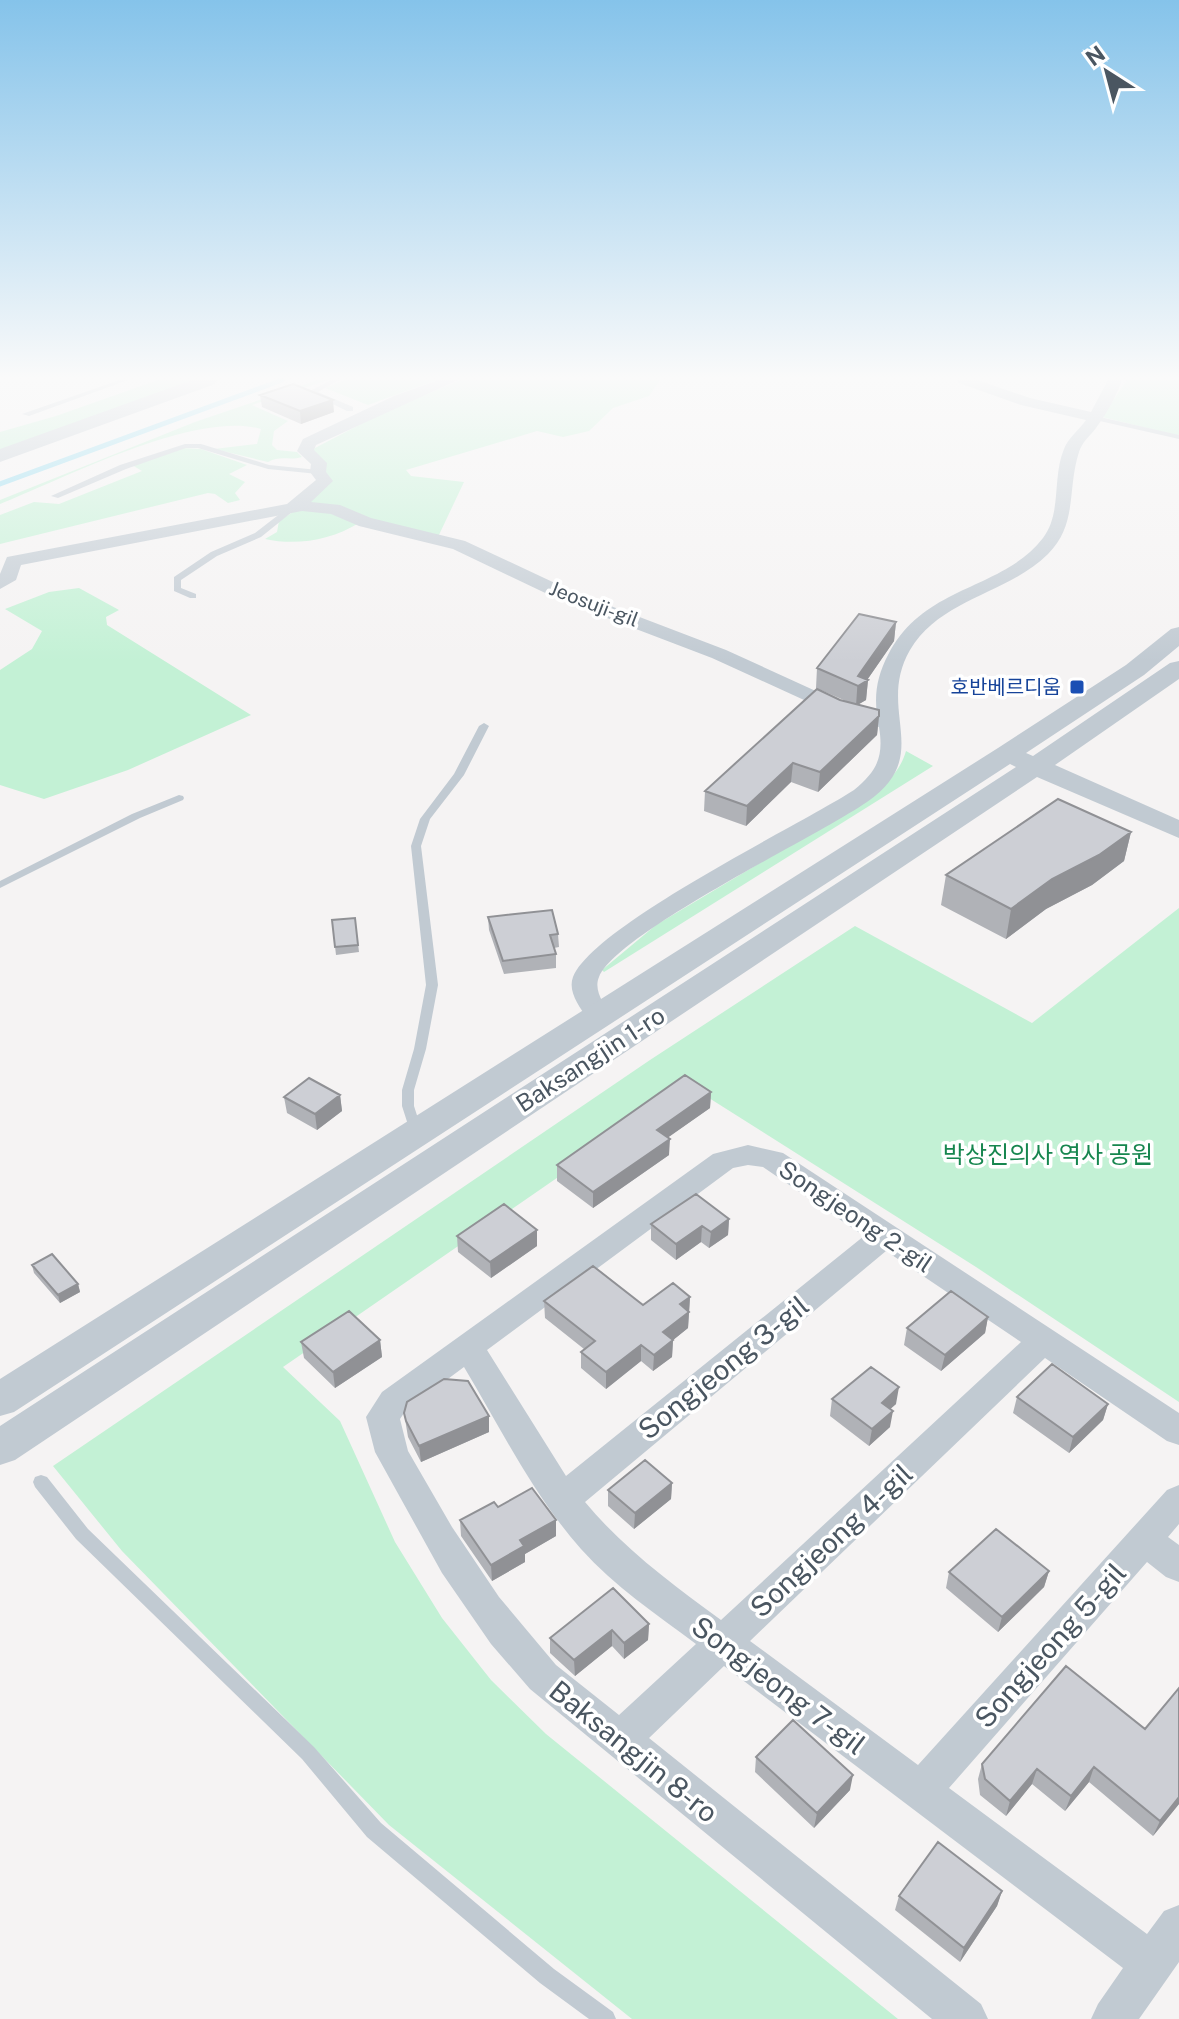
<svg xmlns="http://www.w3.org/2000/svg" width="1179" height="2019" viewBox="0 0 1179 2019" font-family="'Public Sans','Noto Sans KR',sans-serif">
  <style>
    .green { fill: #c3f1d5 }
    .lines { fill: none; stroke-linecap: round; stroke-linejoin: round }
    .stream { stroke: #90daee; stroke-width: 5 }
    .service { fill: #c1cad2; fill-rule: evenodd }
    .minor { fill: #c1cad2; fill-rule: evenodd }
    .tertiary { fill: #c1cad2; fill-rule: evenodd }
    .wall { fill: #b0b2b7 }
    .shaded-wall { fill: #909195 }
    .building { fill: #cdcfd5; stroke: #909195; stroke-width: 2 }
    .transit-dot { fill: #1a4fb4; stroke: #fff; stroke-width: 3 }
    .labels { text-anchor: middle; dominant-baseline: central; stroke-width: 7; stroke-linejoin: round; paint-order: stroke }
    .far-street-label { font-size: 20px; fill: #4a5661; stroke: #fff }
    .far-transit-label { font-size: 20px; fill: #164399; stroke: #fff; text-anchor: end }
    .street-label { font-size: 24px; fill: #4a5661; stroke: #fff }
    .park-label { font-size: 24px; fill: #17864f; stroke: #fff }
    .near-street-label { font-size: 28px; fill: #4a5661; stroke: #fff }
  </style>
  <rect width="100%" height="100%" fill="#f5f3f3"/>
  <path class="green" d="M158,380H195L0,451V432L56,416Z
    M318,380H328L252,405L288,421L274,431L272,445L277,450L297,452L302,457C289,461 281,455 268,462L214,449L257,444L261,429C195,410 65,478 0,504V500L195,422Z
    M345,380H436L368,405L325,388Z
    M461,380H660L649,396L613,408L589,431L563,437L537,431L406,470L411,476L464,482L438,537L304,503L327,484L313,451L315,448L386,411Z
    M1127,380H1179V436L1102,417Z
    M181,448L201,449L247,465L229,474L245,482L235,493L240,500L228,503L215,494L208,493L0,544V515L34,502L59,504L142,471L132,465Z
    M311,507L359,523C331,540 297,546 265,539L277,532L279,521L296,510Z
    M79,588L119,610L106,617L107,625L251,715L128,770L44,799L0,785V670L32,649L42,631L5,609L49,592Z
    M906,751L933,766L604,972L602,970L656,925L870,797C886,783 900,772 906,751Z
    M1179,908V1402L976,1267L690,1086L283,1367L340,1421L395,1542L442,1618L491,1680L546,1734L898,2019H632L389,1825L122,1551L53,1466L650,1060L855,926L1032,1023Z"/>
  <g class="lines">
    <path class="stream" d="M0,484L282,380"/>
    <path class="service" d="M120,380H128L29,416L22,414Z
      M331,380H339L318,392L353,407V411H347L308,392Z
      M1091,415L1179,435V439L1091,419Z
      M185,444H201L269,465L318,470L322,472L318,474L268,469L198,448H186L126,469L58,498L51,496L120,465Z
      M290,506L297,508L261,537L217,556L181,580V588L196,594V598H190L174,591V577L211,552L255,533Z
      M484,723L489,726L464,775L430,819L421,846L438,985L426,1049L414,1090V1106L422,1131L421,1134H411L410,1131L402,1106V1090L414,1049L426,985L411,846L420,819L454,774L479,726Z
      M179,795L183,796L184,798L183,800L140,818L0,888V881L132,814Z
      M41,1475L47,1477L88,1529L314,1747L381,1823L554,1969L613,2012L616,2019H589L540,1983L367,1837L302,1759L76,1539L35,1487L33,1482L35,1477Z"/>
    <path class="minor" d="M438,380H458L316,445L314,450L327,463L326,472L333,481L311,502L340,505L371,518L465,541L574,592L726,650L853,708L877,714C874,693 878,674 888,655C924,584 1002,591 1043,538C1062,513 1052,478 1064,449C1068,438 1079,430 1086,420L1021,405L959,383L957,380H977L1030,398L1091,412L1108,380H1122C1116,397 1107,413 1096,428C1090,436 1082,442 1079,452C1067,489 1078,524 1048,554C1008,594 941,598 910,650C875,711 935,755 867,802C816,837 618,932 599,977C593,991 605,1006 612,1016L608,1022L599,1024L590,1022C582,1010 567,993 573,977C594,925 798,826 854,790C877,771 884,757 879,727L839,716L712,658L560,600L453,549L359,526L331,514L302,511L21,565L16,580L0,589V574L7,557L287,504L316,480L310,472L311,464L297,451L303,439L394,396Z
      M748,1145L783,1153L1179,1413V1445L1167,1441L1045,1358L750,1641L918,1765L1167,1490L1179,1485V1524L1168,1537L1179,1545V1582L1166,1577L1147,1562L949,1788L1147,1934L1164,1911L1179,1905V1962L1139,2019H1091L1098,2004L1123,1968L724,1666L649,1738L981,2004L988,2019H932L530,1689L491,1644L442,1573L375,1452L366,1417L382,1392L713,1154ZM748,1165L763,1167L864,1236L566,1476L487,1350L733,1168ZM886,1251L1021,1342L721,1620C672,1584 624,1549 585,1502ZM464,1367C501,1429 534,1496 581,1549C614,1586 656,1614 696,1644L619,1715L556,1665L499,1597L452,1527L408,1451L400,1419L406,1410Z"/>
    <path class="tertiary" d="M192,380H217L215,384L0,462V449Z
      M1179,627V646L1144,675L1026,753L1033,756L1170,663L1179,661V679L1055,765L1179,820V838L1037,777L15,1460L0,1465V1426L1016,767L1010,764L14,1412L0,1416V1379L998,748L1126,665L1171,629Z"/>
  </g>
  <path class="wall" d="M260,395L334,412L301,424L262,407Z
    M896,622L894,641L867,680H868L866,700L858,704L879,716L877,735L818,792L791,782L746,826L704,811L705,791L840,700L846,701L816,688L817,668Z
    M1131,832L1124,861L1092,885L1046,909L1006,939L941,905L946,875Z
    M488,917L558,934L559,947L554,948L556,954V968L504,974L489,930Z
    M355,918L359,952L336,955L332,920Z
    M711,1092L710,1108L668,1137L669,1155L593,1208L557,1181V1165Z
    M340,1095L342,1111L317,1130L287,1113L284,1097Z
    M729,1219L728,1235L709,1248L701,1242L676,1260L651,1240V1224Z
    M537,1230V1246L491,1278L458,1252L457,1236Z
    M32,1265L78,1284L80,1292L60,1303L34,1273Z
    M690,1297L688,1328L673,1340L672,1357L653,1371L641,1361L606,1389L581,1368V1352L584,1349L545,1318L544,1301L643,1305Z
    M988,1317L985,1333L941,1371L904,1345L907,1328Z
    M380,1340L382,1357L335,1388L304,1358L301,1342Z
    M1017,1397L1108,1404L1103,1420L1069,1453L1013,1413Z
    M832,1399L896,1404L890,1409V1427L869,1446L830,1416Z
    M404,1413L489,1416V1432L421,1462L408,1437Z
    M672,1483L671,1499L634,1529L608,1506V1490Z
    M498,1507L556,1536L525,1554V1562L492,1581L461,1536L460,1520Z
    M1049,1571L1044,1587L998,1632L946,1588L949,1572Z
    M649,1624L648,1640L624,1659L612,1646L575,1676L550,1653V1638Z
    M1066,1666L1179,1804L1153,1836L1089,1782L1065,1811L1032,1784L1006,1816L980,1795L978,1779L982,1764Z
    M756,1757L850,1790L814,1828L755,1772Z
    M1002,1891L997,1906L960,1962L895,1910L899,1896Z"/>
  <path class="shaded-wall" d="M333,400L334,412L301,424L300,411Z
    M896,622L894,641L865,683L868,680L866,700L856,706L858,676Z
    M879,716L877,735L818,792L820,772Z
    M793,763L791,782L746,826L747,806Z
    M1131,832L1124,861L1092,885L1046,909L1006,939L1011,909L1052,879Z
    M711,1092L710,1108L656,1146L657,1130Z
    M340,1095L342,1111L317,1130L315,1114Z
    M670,1139L669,1155L593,1208V1192Z
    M729,1219L728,1235L709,1248L711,1232Z
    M702,1226L701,1242L676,1260V1244Z
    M537,1230V1246L491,1278L490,1262Z
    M78,1284L80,1292L60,1303L58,1295Z
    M690,1297L688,1328L662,1349L663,1332L680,1304Z
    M988,1317L985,1333L941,1371L945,1355Z
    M380,1340L382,1357L335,1388L333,1372Z
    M673,1340L672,1357L653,1371L654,1355Z
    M641,1345V1361L606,1389V1372Z
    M899,1387L896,1404L879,1419L882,1403Z
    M1108,1404L1103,1420L1069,1453L1073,1437Z
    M893,1411L890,1427L869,1446L872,1429Z
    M489,1416V1432L421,1462L419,1446Z
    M672,1483L671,1499L634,1529L635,1513Z
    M556,1520V1536L525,1554V1562L492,1581L491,1565L520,1540Z
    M1049,1571L1044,1587L998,1632L1002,1617Z
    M649,1624L648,1640L624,1659V1643Z
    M612,1630V1646L575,1676L574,1660Z
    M1094,1767L1089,1782L1065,1811L1071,1796Z
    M1037,1769L1032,1784L1006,1816L1010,1801Z
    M853,1775L850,1790L814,1828L817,1813Z
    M1179,1797V1804L1153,1836L1160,1821Z
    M1002,1891L997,1906L960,1962L964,1948Z"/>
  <path class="building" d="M293,384L333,400L300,411L260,395Z
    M859,614L896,622L858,676L868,680L858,686L817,668Z
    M817,689L840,700L879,710V716L820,772L793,763L747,806L705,791Z
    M1058,799L1131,832L1099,855L1052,879L1011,909L946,875Z
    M552,910L558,934L550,935L556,954L503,961L488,917Z
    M355,918L358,945L335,947L332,920Z
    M685,1075L711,1092L657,1130L670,1139L593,1192L557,1165Z
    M309,1078L340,1095L315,1114L284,1097Z
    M696,1194L729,1219L711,1232L702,1226L676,1244L651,1224Z
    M504,1204L537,1230L490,1262L457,1236Z
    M52,1254L78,1284L58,1295L32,1265Z
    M593,1266L643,1305L673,1283L690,1297L680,1304L689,1312L663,1332L673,1340L654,1355L641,1345L606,1372L581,1352L595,1341L544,1301Z
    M951,1291L988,1317L945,1355L907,1328Z
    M349,1311L380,1340L333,1372L301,1342Z
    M1052,1364L1108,1404L1073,1437L1017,1397Z
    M871,1367L899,1387L882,1403L893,1411L872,1429L832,1399Z
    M444,1379L468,1381L489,1416L419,1446L406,1421L404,1413L407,1402Z
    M645,1460L672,1483L635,1513L608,1490Z
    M532,1488L556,1520L520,1540L524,1546L491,1565L460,1520L494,1502L498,1507Z
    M996,1529L1049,1571L1002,1617L949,1572Z
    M613,1588L649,1624L624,1643L612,1630L574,1660L550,1638Z
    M1066,1666L1145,1729L1179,1688V1797L1160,1821L1094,1767L1071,1796L1037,1769L1010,1801L985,1779L982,1764Z
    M793,1720L853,1775L817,1813L756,1757Z
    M938,1842L1002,1891L964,1948L899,1896Z"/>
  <linearGradient id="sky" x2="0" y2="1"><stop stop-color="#85c3ea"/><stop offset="0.57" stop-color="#fafafa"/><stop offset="1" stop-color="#fafafa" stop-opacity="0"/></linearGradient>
  <rect width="1179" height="662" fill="url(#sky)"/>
  <rect class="transit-dot" x="1069" y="679" width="16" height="16" rx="4"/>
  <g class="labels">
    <g class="far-street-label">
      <text transform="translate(594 604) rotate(21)">Jeosuji-gil</text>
    </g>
    <g class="far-transit-label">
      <text x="1061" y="687">호반베르디움</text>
    </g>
    <g class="street-label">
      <text transform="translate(590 1059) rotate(-33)">Baksangjin 1-ro</text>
      <text transform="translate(856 1216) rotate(34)">Songjeong 2-gil</text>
    </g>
    <g class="park-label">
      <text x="1048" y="1154">박상진의사 역사 공원</text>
    </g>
    <g class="near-street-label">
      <text transform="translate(723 1367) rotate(-39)">Songjeong 3-gil</text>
      <text transform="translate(831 1540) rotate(-43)">Songjeong 4-gil</text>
      <text transform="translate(1050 1645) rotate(-48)">Songjeong 5-gil</text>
      <text transform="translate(779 1685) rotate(37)">Songjeong 7-gil</text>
      <text transform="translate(634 1751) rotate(39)">Baksangjin 8-ro</text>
    </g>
  </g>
  <g transform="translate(1107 72) rotate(324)" stroke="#ffffff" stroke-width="6" paint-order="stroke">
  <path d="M0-6L14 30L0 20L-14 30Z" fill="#4a5661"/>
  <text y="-12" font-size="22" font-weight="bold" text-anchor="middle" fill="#4a5661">N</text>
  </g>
</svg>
